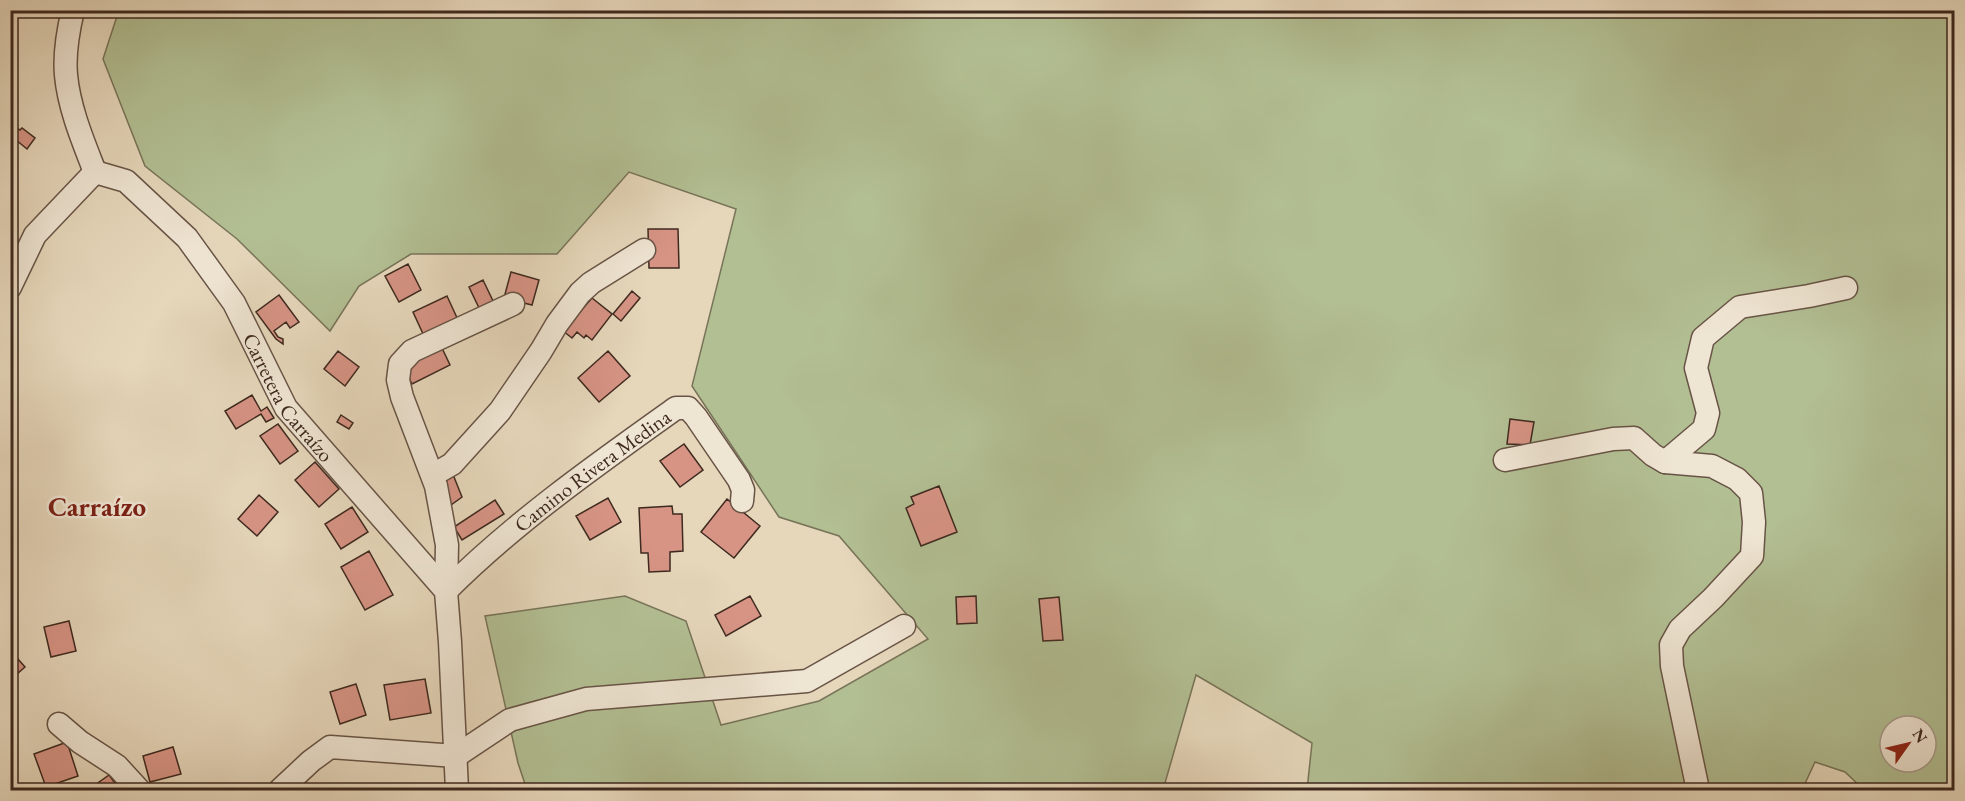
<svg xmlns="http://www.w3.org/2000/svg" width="1965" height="801" viewBox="0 0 1965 801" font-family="'EB Garamond',serif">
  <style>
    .green { fill: #b2bf93; stroke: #787459; stroke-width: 1.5; fill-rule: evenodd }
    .building { fill: #d79485; stroke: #3e291f; stroke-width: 1.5 }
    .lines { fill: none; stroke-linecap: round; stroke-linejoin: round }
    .minor-casing { stroke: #685446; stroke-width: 25 }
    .minor { stroke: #efe5d3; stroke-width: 22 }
    .labels { text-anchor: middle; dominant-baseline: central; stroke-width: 5; stroke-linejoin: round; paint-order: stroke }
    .street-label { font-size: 21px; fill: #3e291f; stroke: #efe5d3 }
    .district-label { font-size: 27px; font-weight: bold; fill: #7a1f14; stroke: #efe5d3 }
  </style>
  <rect width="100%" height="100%" fill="#e6d7bb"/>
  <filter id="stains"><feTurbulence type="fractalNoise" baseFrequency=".00333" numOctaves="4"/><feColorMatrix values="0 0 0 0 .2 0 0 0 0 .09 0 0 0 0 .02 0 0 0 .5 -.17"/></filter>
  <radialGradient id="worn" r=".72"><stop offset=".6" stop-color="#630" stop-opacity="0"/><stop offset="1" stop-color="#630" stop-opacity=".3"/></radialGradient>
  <path class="green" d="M119,10L1954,11V790H1864L1845,772L1815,762L1802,790H1307L1312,743L1196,675L1163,790H527L518,763L485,616L625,596L686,621L721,725L819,701L928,639L839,536L779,517L692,386L736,209L629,172L557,254H411L359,286L330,331L237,239L145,166L103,59ZM1890,726H1926V762H1890Z"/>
  <path class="building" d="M10,123L20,130L22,128L35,138L27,149L10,135Z
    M648,229H678L679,268H649Z
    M408,264L421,290L399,302L385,276Z
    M511,272L539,280L532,305L504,298Z
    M483,280L494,303L480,310L469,287Z
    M632,291L640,298L621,321L613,314Z
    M279,295L299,322L290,328L286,322L274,331L278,337L283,339V344L276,339L256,312Z
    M447,296L458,320L424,336L413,312Z
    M592,298L612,314L592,340L586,335L584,338L577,332L572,338L563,331Z
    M441,346L450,365L412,384L403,366Z
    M338,351L359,367L345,386L324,369Z
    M608,351L630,376L599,402L578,378Z
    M252,395L261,411L267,407L274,418L266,422L261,414L236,429L225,411Z
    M341,415L353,423L349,429L337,422Z
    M1510,419L1534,422L1530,445L1507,444Z
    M278,424L298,451L280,464L260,436Z
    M684,444L703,470L680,487L660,461Z
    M315,462L339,489L319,507L295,480Z
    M452,472L462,497L444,510L437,480Z
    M939,486L957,532L921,546L906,508L914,504L911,497Z
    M259,495L278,512L257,536L238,519Z
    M608,498L621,522L590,540L576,516Z
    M727,499L760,526L734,558L701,532Z
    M495,500L504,514L462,540L454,527Z
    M672,506L673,514H682L683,551L670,552V571L649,572L648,553H641L639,508Z
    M352,507L368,532L341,549L325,524Z
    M369,551L393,595L365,610L341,567Z
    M750,596L761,616L726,636L715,615Z
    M976,596L977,623L957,624L956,597Z
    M1059,597L1063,640L1043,641L1039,599Z
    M69,621L76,651L51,657L44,627Z
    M10,650L25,667L10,680Z
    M425,679L431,713L390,720L384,685Z
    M356,684L366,715L340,724L330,692Z
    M67,742L78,776L46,787L34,754Z
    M173,747L181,774L150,782L143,756Z
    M109,775L120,790H88Z"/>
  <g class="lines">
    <defs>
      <g id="minor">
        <path d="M73,10C68,31 64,53 66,75C69,108 83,141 95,172"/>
        <path id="s1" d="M10,287L35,235L95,172L126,181L187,238L234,303L286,408L446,591L450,642L457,790"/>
        <path d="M1505,460L1613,439L1634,438L1653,455L1665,462L1712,466L1737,479L1751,493L1754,522L1752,556L1713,598L1680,629L1671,645L1672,666L1698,790"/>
        <path d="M1665,462L1704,429L1708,413L1696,368L1703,338L1740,307L1809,296L1846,288"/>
        <path d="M433,475L452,464L500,411L541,351L557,324L580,293L591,283L644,250"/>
        <path id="s2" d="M446,591C515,522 596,465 676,408H688L696,417L739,480L743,490L742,501"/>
        <path d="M446,591L447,545L436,486L402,397L398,380L400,364L412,351L513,304"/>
        <path d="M59,724L80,742L117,766L139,790"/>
        <path d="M280,790L311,761L330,747L456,756L510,720L586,699L807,681L904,626"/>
      </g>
    </defs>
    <use href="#minor" class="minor-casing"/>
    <use href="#minor" class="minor"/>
  </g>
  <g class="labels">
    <g class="street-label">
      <text stroke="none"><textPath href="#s1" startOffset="450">Carretera Carraízo</textPath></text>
      <text stroke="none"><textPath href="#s2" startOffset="190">Camino Rivera Medina</textPath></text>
    </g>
    <g class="district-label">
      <text x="97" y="506">Carraízo</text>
    </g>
  </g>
  <rect width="1965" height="801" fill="none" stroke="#e6d7bb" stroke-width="36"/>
  <rect x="12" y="12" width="1941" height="777" fill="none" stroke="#3e291f" stroke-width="3"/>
  <rect x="18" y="18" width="1929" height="765" fill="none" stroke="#3e291f" stroke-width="1.5"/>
  <g transform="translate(1908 744) rotate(56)"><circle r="28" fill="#efe5d3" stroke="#a89a8b" stroke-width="1.5"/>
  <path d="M0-4.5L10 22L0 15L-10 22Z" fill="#8f2418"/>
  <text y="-9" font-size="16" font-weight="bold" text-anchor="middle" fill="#3e291f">N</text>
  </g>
  <rect width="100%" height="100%" filter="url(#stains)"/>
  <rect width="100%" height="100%" fill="url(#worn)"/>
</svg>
